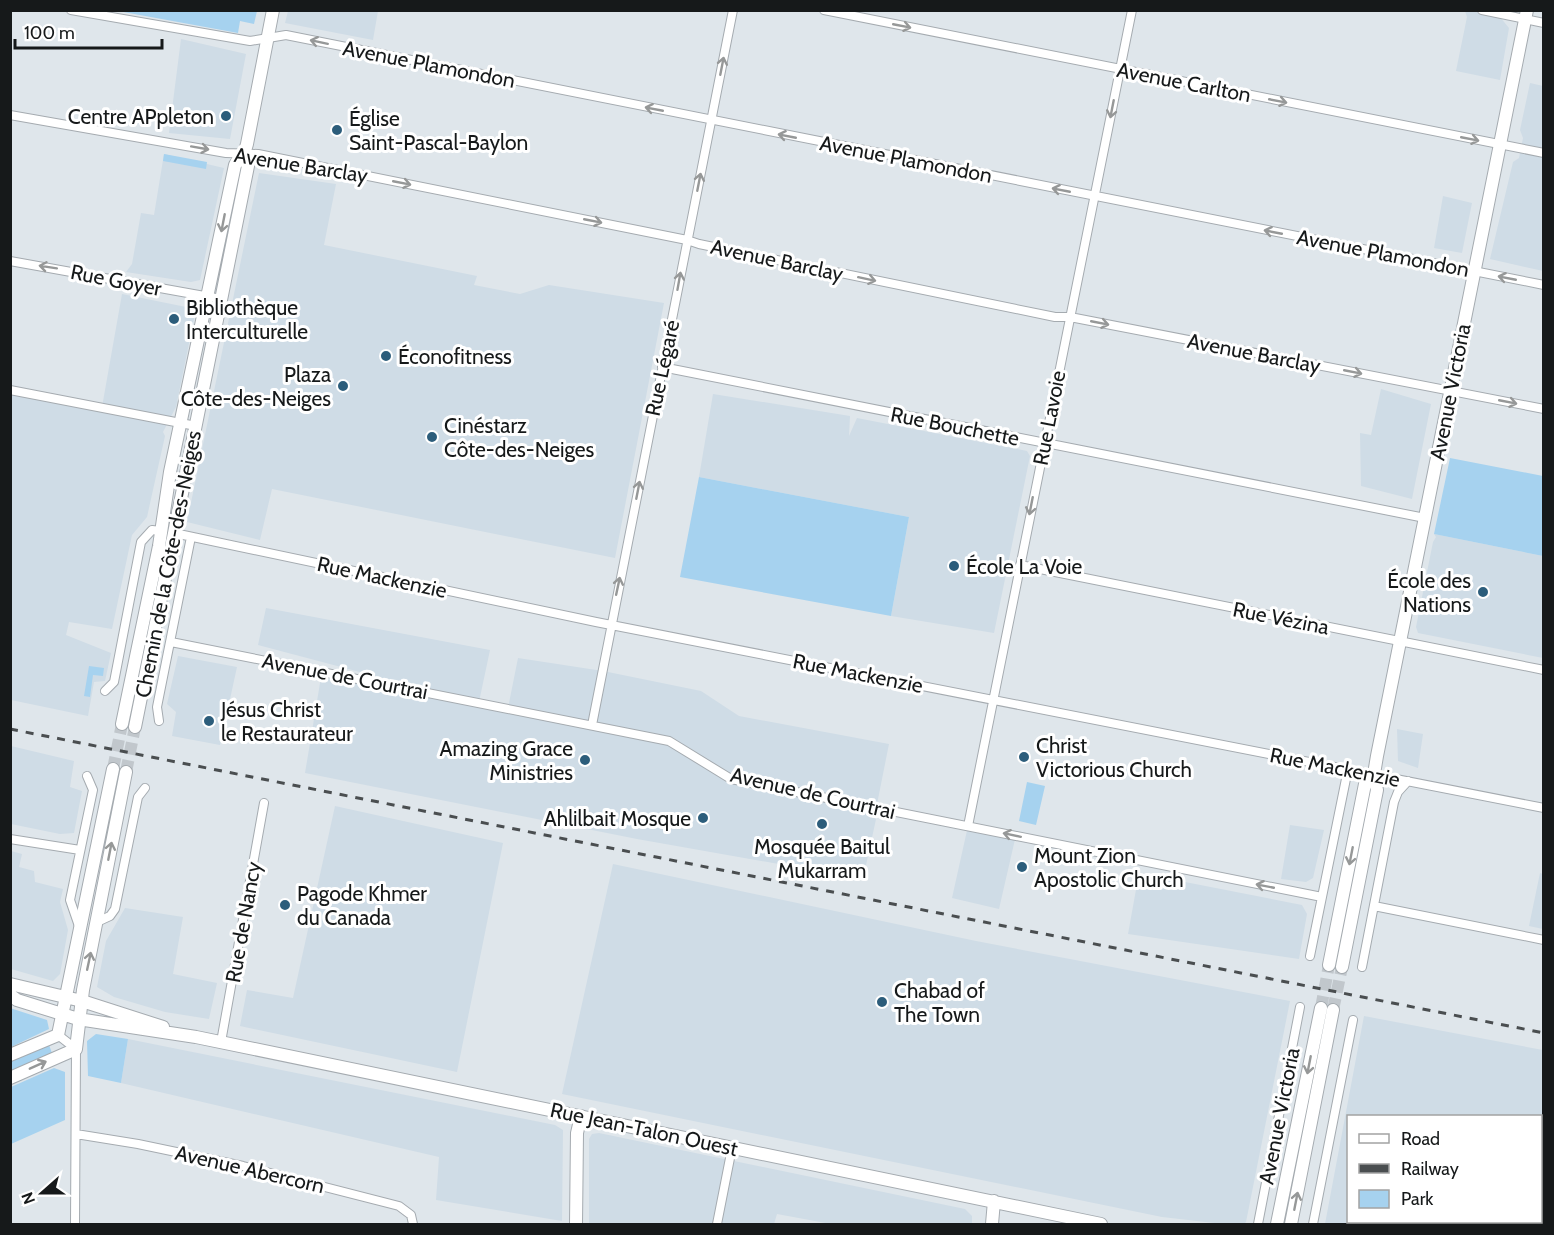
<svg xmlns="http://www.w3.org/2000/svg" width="1554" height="1235" viewBox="0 0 1554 1235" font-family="Cabin,sans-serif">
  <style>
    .built { fill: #cfdce6; fill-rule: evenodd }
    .green { fill: #a6d2ef }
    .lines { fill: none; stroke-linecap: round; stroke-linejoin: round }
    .secondary-tunnel { stroke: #c1c7cc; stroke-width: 12; stroke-dasharray: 12 6; stroke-linecap: butt }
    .street-casing { stroke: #a5abb0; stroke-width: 10 }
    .secondary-casing { stroke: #a5abb0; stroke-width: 14 }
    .street { stroke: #fff; stroke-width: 8 }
    .secondary { stroke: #fff; stroke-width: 12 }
    .rail { stroke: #4a4e50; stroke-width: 3; stroke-dasharray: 8 8; stroke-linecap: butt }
    .oneway { stroke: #969898 }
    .poi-dot { fill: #2c5d7b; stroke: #fff; stroke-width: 2 }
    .labels { text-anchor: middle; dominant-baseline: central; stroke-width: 6; stroke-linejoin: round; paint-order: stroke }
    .street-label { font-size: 21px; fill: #16191a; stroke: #fff }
    .poi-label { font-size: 21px; fill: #16191a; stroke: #fff; text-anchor: start }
  </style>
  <rect width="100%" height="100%" fill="#dfe6eb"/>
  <path class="built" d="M288,11V10L378,11L373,40L285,23Z
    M1465,11H1495L1509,28L1500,80L1456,71L1467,17Z
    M181,39L246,54L230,139L169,133Z
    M1530,83L1543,86V271L1490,259L1513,162L1519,158L1523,138L1520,130Z
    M164,154L224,168L200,280L191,282L126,272L132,264L141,213L154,215Z
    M259,173L336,184L324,245L477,276L474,285L520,294L549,285L664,303L615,558L272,489L260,540L187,522Z
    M1443,196L1472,203L1462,253L1434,248Z
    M122,294L196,309L176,407L163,432L165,436L147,517L132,535L112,629L69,622L66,635L111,653L105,681L94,682L88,716L11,700L10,389L102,407Z
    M1381,389L1431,404L1412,499L1361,486L1360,433L1371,435Z
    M713,394L850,416L849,436L857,418L1027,451L1030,456L994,633L891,616L909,517L699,477Z
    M1434,534L1543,556V658L1418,633L1416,627L1433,542L1436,537Z
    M266,608L490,650L479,702L508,708L518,658L603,671L701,691L739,716L889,744L877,804L878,810L863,879L637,839L305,773L322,671L458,698L258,645Z
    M178,656L237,667L220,745L172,736L176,712L167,704Z
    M1397,729L1423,734L1418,768L1398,761Z
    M11,746L74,761L70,787L82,791L74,833L60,834L11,824Z
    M335,806L503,843L457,1072L240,1026L247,990L293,998Z
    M1290,825L1324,830L1313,878L1306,882L1281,879Z
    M968,826L1016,835L999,909L952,898Z
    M11,851L22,854L19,867L34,871L35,882L63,889L60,902L68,930L60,974L53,981L11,969Z
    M613,864L976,941L1290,1001L1246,1222L1244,1224H1223L1162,1217L562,1094Z
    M1139,873L1302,905L1307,914L1299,959L1128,934Z
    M1540,873L1543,874V929L1529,926Z
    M125,908L183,917L173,974L217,983L209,1019L165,1012L114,997L97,987L106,941Z
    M1364,1016L1543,1050V1224H1325ZM1348,1116H1540V1222H1348Z
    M128,1039L555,1125L563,1130L562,1221L436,1200L439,1157L121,1083Z
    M599,1133L965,1209L972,1216V1224H831L777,1214L774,1224H589V1139L592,1134Z"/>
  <path class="green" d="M118,11L257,10V11L254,24L240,21L238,33Z
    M164,154L207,162L206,169L163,161Z
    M1450,458L1543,476V556L1434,534Z
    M699,477L909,517L891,616L680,577Z
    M89,666L104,668L103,676L93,675L90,697L84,696Z
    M1027,782L1045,786L1036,825L1019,821Z
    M10,1008L47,1020L49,1029L11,1047Z
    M96,1034L128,1039L121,1083L88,1076L87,1041Z
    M49,1045L52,1053L11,1071L10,1061Z
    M54,1068L65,1072V1120L11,1144V1087Z"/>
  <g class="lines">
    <path class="secondary-tunnel" d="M113,769L122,724
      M126,772L135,727
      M1321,1008L1329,965
      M1333,1010L1342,967"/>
    <defs>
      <path id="street" d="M71,10L250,41L286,35L1544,285
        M824,10L1544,153
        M1482,10L1544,23
        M10,115L226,153L258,154L687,240L699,244L1055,317H1070L1544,409
        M10,261L221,299
        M662,367L1425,518
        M10,390L196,426
        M174,533L596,622L1544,808
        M1020,565L1544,670
        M171,642L669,741L731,779L1322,897
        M105,691L114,682L141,542L152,530L161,531
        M159,721L157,707L191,537
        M592,725L733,10
        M968,826L1132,10
        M10,839L80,850
        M1374,906L1544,940
        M97,922L110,916L115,909L138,797L145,788
        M80,929L70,900L93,790L87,776
        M1310,956L1348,769
        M1362,967L1394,802L1398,792L1408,781
        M58,1035L76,1049L75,1224
        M221,1042L264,803
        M76,1134L138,1144L243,1166L399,1206L411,1215L413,1224
        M717,1224L732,1148
        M1258,1224L1300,1007
        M1313,1224L1353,1020"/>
      <path id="secondary" d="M122,724L159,546L170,472L235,165L244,154L247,144L273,10
        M135,727L248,166L244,154
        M1329,965L1365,784L1374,774
        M1342,967L1377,790L1374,774L1377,756L1527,10
        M10,984L82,1001L163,1027
        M10,995L17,1000L78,1019L196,1037L1101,1224
        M10,1055L58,1035L113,769
        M10,1078L76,1049L83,990L126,772
        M576,1224L577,1133L581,1116
        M992,1224L994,1201
        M1277,1224L1321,1008
        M1291,1224L1333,1010"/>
    </defs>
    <use href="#street" class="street-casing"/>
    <use href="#secondary" class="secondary-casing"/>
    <use href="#street" class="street"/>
    <use href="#secondary" class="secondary"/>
    <path class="rail" d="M10,729L1544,1033"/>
  </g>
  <defs><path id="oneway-shaft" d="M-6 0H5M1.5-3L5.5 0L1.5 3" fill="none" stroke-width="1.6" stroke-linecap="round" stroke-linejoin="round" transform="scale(1.5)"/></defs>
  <g class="oneway">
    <use href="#oneway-shaft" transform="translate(902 26) rotate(11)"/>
    <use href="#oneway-shaft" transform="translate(319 42) rotate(-168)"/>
    <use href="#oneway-shaft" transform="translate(722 66) rotate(-79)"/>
    <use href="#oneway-shaft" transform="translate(1278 101) rotate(11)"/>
    <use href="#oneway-shaft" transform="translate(654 109) rotate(-169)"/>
    <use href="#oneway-shaft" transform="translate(1112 109) rotate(101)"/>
    <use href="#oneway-shaft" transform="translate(787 136) rotate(-169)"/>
    <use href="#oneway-shaft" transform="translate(1470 139) rotate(11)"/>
    <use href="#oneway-shaft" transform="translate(200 148) rotate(10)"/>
    <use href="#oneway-shaft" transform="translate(699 182) rotate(-79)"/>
    <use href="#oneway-shaft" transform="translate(402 183) rotate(11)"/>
    <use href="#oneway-shaft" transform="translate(1061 190) rotate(-169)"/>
    <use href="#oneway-shaft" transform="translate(593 221) rotate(11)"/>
    <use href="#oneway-shaft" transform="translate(223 223) rotate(101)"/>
    <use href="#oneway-shaft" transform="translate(1273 232) rotate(-169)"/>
    <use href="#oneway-shaft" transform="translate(48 267) rotate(-171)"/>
    <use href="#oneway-shaft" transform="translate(1507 278) rotate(-169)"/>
    <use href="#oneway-shaft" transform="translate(867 279) rotate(12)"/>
    <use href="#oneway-shaft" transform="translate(679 281) rotate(-80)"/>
    <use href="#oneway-shaft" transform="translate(1100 323) rotate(11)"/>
    <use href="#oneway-shaft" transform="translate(1353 372) rotate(11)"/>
    <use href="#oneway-shaft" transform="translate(1508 402) rotate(11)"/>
    <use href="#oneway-shaft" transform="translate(638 490) rotate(-79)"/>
    <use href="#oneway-shaft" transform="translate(1031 506) rotate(101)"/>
    <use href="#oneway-shaft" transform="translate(618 586) rotate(-78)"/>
    <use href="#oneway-shaft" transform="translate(1012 835) rotate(-168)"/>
    <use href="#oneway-shaft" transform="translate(110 851) rotate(-79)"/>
    <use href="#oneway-shaft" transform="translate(1351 856) rotate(101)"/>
    <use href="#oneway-shaft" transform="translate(1265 886) rotate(-169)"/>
    <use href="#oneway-shaft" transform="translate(89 961) rotate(-78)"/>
    <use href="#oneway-shaft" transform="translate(38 1065) rotate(-24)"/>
    <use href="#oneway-shaft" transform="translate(1309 1065) rotate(101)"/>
    <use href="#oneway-shaft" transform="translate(1296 1201) rotate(-79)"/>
  </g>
  <g class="poi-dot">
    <circle cx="226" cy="116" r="6"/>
    <circle cx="337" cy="130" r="6"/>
    <circle cx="174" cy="319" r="6"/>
    <circle cx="386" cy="356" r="6"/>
    <circle cx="343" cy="386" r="6"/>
    <circle cx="432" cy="437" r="6"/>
    <circle cx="954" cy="566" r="6"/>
    <circle cx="1483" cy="592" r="6"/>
    <circle cx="209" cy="721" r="6"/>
    <circle cx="1024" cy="757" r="6"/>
    <circle cx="585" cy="760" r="6"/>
    <circle cx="703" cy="818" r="6"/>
    <circle cx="822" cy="824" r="6"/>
    <circle cx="1022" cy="867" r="6"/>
    <circle cx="285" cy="905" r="6"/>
    <circle cx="882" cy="1002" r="6"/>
  </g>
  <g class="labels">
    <g class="street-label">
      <text transform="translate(429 64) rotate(11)">Avenue Plamondon</text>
      <text transform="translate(1184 82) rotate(11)">Avenue Carlton</text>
      <text transform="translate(906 159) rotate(11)">Avenue Plamondon</text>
      <text transform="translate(301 165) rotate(9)">Avenue Barclay</text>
      <text transform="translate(1383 253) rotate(11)">Avenue Plamondon</text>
      <text transform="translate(777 260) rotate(12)">Avenue Barclay</text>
      <text transform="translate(116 280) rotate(11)">Rue Goyer</text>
      <text transform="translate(1254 353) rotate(11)">Avenue Barclay</text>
      <text transform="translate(662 368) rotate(-78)">Rue Légaré</text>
      <text transform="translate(1450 392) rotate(-79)">Avenue Victoria</text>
      <text transform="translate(1049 418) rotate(-79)">Rue Lavoie</text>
      <text transform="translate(955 426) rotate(11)">Rue Bouchette</text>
      <text transform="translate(168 564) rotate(-79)">Chemin de la Côte-des-Neiges</text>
      <text transform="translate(382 577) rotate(12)">Rue Mackenzie</text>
      <text transform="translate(1281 618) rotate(11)">Rue Vézina</text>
      <text transform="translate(858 673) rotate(11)">Rue Mackenzie</text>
      <text transform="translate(345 676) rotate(11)">Avenue de Courtrai</text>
      <text transform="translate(1335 767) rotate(11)">Rue Mackenzie</text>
      <text transform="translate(813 793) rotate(13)">Avenue de Courtrai</text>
      <text transform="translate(243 922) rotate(-80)">Rue de Nancy</text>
      <text transform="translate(1279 1116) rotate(-79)">Avenue Victoria</text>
      <text transform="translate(644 1129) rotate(12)">Rue Jean-Talon Ouest</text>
      <text transform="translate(250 1169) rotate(13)">Avenue Abercorn</text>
    </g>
    <g class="poi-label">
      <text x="214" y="116" text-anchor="end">Centre APpleton</text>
      <text x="349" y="118">Église<tspan x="349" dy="24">Saint-Pascal-Baylon</tspan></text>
      <text x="186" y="307">Bibliothèque<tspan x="186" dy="24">Interculturelle</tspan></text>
      <text x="398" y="356">Éconofitness</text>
      <text x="331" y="374" text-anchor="end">Plaza<tspan x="331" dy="24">Côte-des-Neiges</tspan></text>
      <text x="444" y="425">Cinéstarz<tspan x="444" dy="24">Côte-des-Neiges</tspan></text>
      <text x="966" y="566">École La Voie</text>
      <text x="1471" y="580" text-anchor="end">École des<tspan x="1471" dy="24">Nations</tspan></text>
      <text x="221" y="709">Jésus Christ<tspan x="221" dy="24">le Restaurateur</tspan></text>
      <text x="1036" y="745">Christ<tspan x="1036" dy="24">Victorious Church</tspan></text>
      <text x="573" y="748" text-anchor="end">Amazing Grace<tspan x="573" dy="24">Ministries</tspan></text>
      <text x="691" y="818" text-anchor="end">Ahlilbait Mosque</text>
      <text x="822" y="846" text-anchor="middle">Mosquée Baitul<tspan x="822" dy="24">Mukarram</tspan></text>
      <text x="1034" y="855">Mount Zion<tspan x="1034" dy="24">Apostolic Church</tspan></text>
      <text x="297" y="893">Pagode Khmer<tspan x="297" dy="24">du Canada</tspan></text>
      <text x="894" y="990">Chabad of<tspan x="894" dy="24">The Town</tspan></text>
    </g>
  </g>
  <rect width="1554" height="1235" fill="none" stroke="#16191a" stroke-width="24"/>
  <rect x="1347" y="1115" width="195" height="108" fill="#ffffff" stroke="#a2a3a3" stroke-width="1.5"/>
  <rect x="1359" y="1134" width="30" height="9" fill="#ffffff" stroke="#a2a3a3" stroke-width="1.5"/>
  <text x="1401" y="1145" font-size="18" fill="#16191a">Road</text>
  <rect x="1359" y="1164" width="30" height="9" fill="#4a4e50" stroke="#a2a3a3" stroke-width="1.5"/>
  <text x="1401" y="1175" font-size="18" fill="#16191a">Railway</text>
  <rect x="1359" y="1190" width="30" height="18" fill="#a6d2ef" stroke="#a2a3a3" stroke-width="1.5"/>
  <text x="1401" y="1205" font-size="18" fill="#16191a">Park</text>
  <g transform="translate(42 1193) rotate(249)" stroke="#ffffff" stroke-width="4.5" paint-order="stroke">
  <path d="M0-4.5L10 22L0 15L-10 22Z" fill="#16191a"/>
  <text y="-9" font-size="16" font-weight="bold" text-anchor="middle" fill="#16191a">N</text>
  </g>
  <path d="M15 39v9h147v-9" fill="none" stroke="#16191a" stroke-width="3"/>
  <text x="24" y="39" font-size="18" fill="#16191a" stroke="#ffffff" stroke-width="4.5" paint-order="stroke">100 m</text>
</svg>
